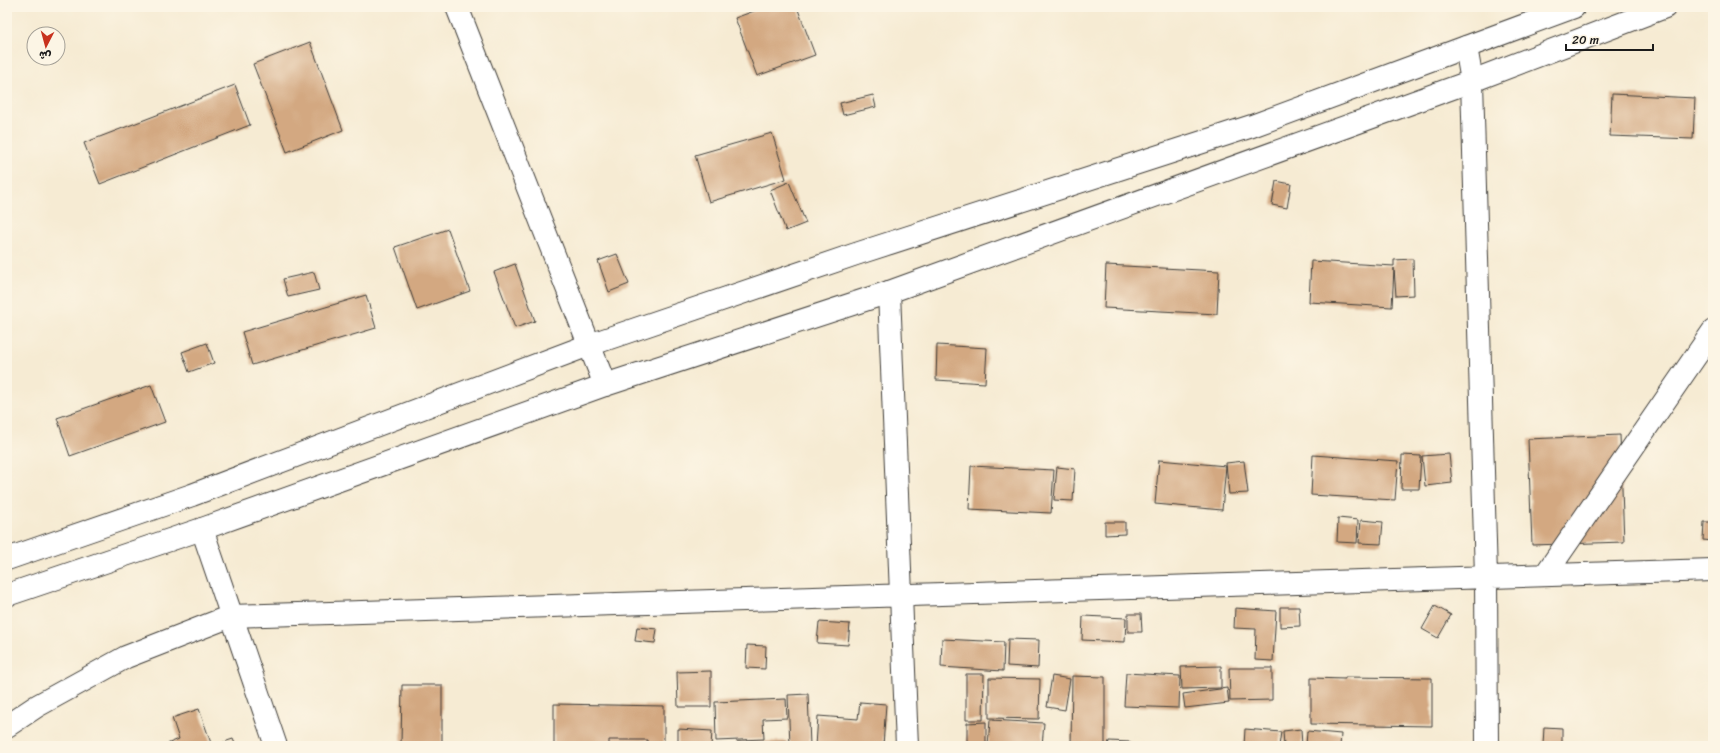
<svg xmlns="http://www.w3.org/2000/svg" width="1720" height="753" viewBox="0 0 1720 753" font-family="Sriracha,'Playpen Sans Arabic',sans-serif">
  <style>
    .building { fill: #d3a881 }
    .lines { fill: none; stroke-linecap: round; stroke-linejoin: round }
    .minor-casing { stroke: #3d3b37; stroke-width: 24 }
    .major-casing { stroke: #3d3b37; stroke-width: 24 }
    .minor { stroke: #fff; stroke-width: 22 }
    .major { stroke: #fff; stroke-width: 22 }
  </style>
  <rect width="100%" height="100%" fill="#fcf5e5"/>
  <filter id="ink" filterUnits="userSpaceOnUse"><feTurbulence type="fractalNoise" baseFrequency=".025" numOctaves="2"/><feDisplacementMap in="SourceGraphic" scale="8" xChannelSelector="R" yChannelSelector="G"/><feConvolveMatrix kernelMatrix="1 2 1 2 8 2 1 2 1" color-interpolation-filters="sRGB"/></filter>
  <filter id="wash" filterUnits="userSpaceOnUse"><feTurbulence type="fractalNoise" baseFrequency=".012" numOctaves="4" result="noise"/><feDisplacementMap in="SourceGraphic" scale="16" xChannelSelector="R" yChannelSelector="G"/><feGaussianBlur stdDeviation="0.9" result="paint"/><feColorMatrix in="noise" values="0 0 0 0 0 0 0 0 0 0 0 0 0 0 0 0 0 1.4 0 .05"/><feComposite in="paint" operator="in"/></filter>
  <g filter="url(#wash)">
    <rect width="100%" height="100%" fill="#f6ebd3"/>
    <g id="blocks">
      <path class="building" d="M765,7H797L815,55L757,76L735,18Z
        M310,42L343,130L287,152L253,64Z
        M235,85L250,125L100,184L84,143Z
        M1612,94L1695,98L1693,139L1610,136Z
        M873,95L876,107L843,115L840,103Z
        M772,133L786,179L709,202L695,155Z
        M1276,181L1291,184L1287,208L1272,205Z
        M789,182L806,223L786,231L770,190Z
        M448,229L470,291L417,310L395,247Z
        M617,254L629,284L609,292L598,261Z
        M1413,259L1414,295L1396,296L1394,268L1392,307L1309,302L1311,261L1394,266V260Z
        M515,264L535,321L515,328L494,272Z
        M1106,265L1219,271L1217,314L1104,308Z
        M314,272L319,290L288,297L283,279Z
        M366,295L376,328L252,365L242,332Z
        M207,343L214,363L189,372L182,352Z
        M937,345L987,348L985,383L936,380Z
        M151,385L165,422L70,456L57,418Z
        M1620,435L1624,542L1532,545L1528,439Z
        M1449,454L1452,483L1425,486L1422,456Z
        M1313,455L1398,461L1395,500L1311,495Z
        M1402,455L1421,456L1419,489H1401Z
        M1159,460L1226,466L1222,510L1155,504Z
        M1244,461L1248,493L1229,494L1226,463Z
        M971,466L1054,470L1051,513L969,509Z
        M1057,467L1075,469L1073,501L1054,500Z
        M1338,518L1358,520L1357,543L1337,542Z
        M1361,520L1383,522L1381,544L1359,543Z
        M1105,522H1125V534L1105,535Z
        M1704,522H1713V541L1703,540Z
        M1435,606L1451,615L1438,638L1422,629Z
        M1280,607H1299L1300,626L1280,627Z
        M1235,608L1276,611L1273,661L1255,660L1256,629L1234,628Z
        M1128,614H1141L1142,632H1128Z
        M1083,616L1126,618L1125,642L1082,640Z
        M819,622L850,624L848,645L817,643Z
        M637,627L657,629L655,643L635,641Z
        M942,639L1004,642L1003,671L941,667Z
        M1008,639L1039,640L1038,668L1007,666Z
        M747,645L766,646L765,669L746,668Z
        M1221,666V688L1182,689L1181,667Z
        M1229,668H1272V700L1230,701Z
        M711,671V707H678L677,672Z
        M1126,673L1180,676L1179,708L1124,706Z
        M966,674H984L983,720H966Z
        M1052,676L1070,679L1065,710L1047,707Z
        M1072,676L1105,677V746H1071Z
        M1345,677L1432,678V726L1311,724V678L1345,679Z
        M989,678L1040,679L1039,719L989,718Z
        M402,685H442V746H401Z
        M1227,688L1229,703L1185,708L1183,694Z
        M808,694L810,746H790L788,695Z
        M786,699L787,718L763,719L764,739L716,741L715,702Z
        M860,702L886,704L883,746H816L818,716L858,719Z
        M554,704L664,706V746H648V740H609V746H554Z
        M199,709L212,746H167V744L179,739L172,718Z
        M990,720L1044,723L1042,746H988Z
        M986,722V746H967V723Z
        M1544,727L1562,728V746H1543Z
        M678,729L712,731L711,746H678Z
        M1245,729L1281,732L1279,746H1244Z
        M1301,729L1302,746H1284L1283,731Z
        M1307,731L1341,734L1340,746H1306Z
        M233,739L236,746H212Z
        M787,741V746H737V742Z
        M1109,741L1130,742V746H1108Z
        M1713,744V746H1695V745Z"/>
    </g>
  </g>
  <g filter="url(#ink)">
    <use href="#blocks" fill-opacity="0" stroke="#3d3b37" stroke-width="1"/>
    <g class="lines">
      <defs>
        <path id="minor" d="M457,7L605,385
          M1466,47L1472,81L1486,577L1487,746
          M889,292L907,746
          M202,529L276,746
          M1545,575L1713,331
          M7,726L37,706L126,657L231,616L1713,570"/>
        <path id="major" d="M7,559L192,495L589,345L856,254L1252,126L1574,7
          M7,595L202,529L605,385L889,292L1472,81L1665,7"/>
      </defs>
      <use href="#minor" class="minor-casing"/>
      <use href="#major" class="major-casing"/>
      <use href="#minor" class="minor"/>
      <use href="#major" class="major"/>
    </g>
  </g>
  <rect width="1720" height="753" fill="none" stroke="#fcf5e5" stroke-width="24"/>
  <g transform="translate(46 46) rotate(186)"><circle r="19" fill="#fcf5e5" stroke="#a29e95"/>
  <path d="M0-3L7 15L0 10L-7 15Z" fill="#c8321e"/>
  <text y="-6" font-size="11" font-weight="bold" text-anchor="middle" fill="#1c1c1c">ش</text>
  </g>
  <path d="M1566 44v6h87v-6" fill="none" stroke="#1c1c1c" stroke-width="2"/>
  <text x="1572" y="44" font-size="12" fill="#1c1c1c" stroke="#fcf5e5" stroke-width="3" paint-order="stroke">20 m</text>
</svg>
